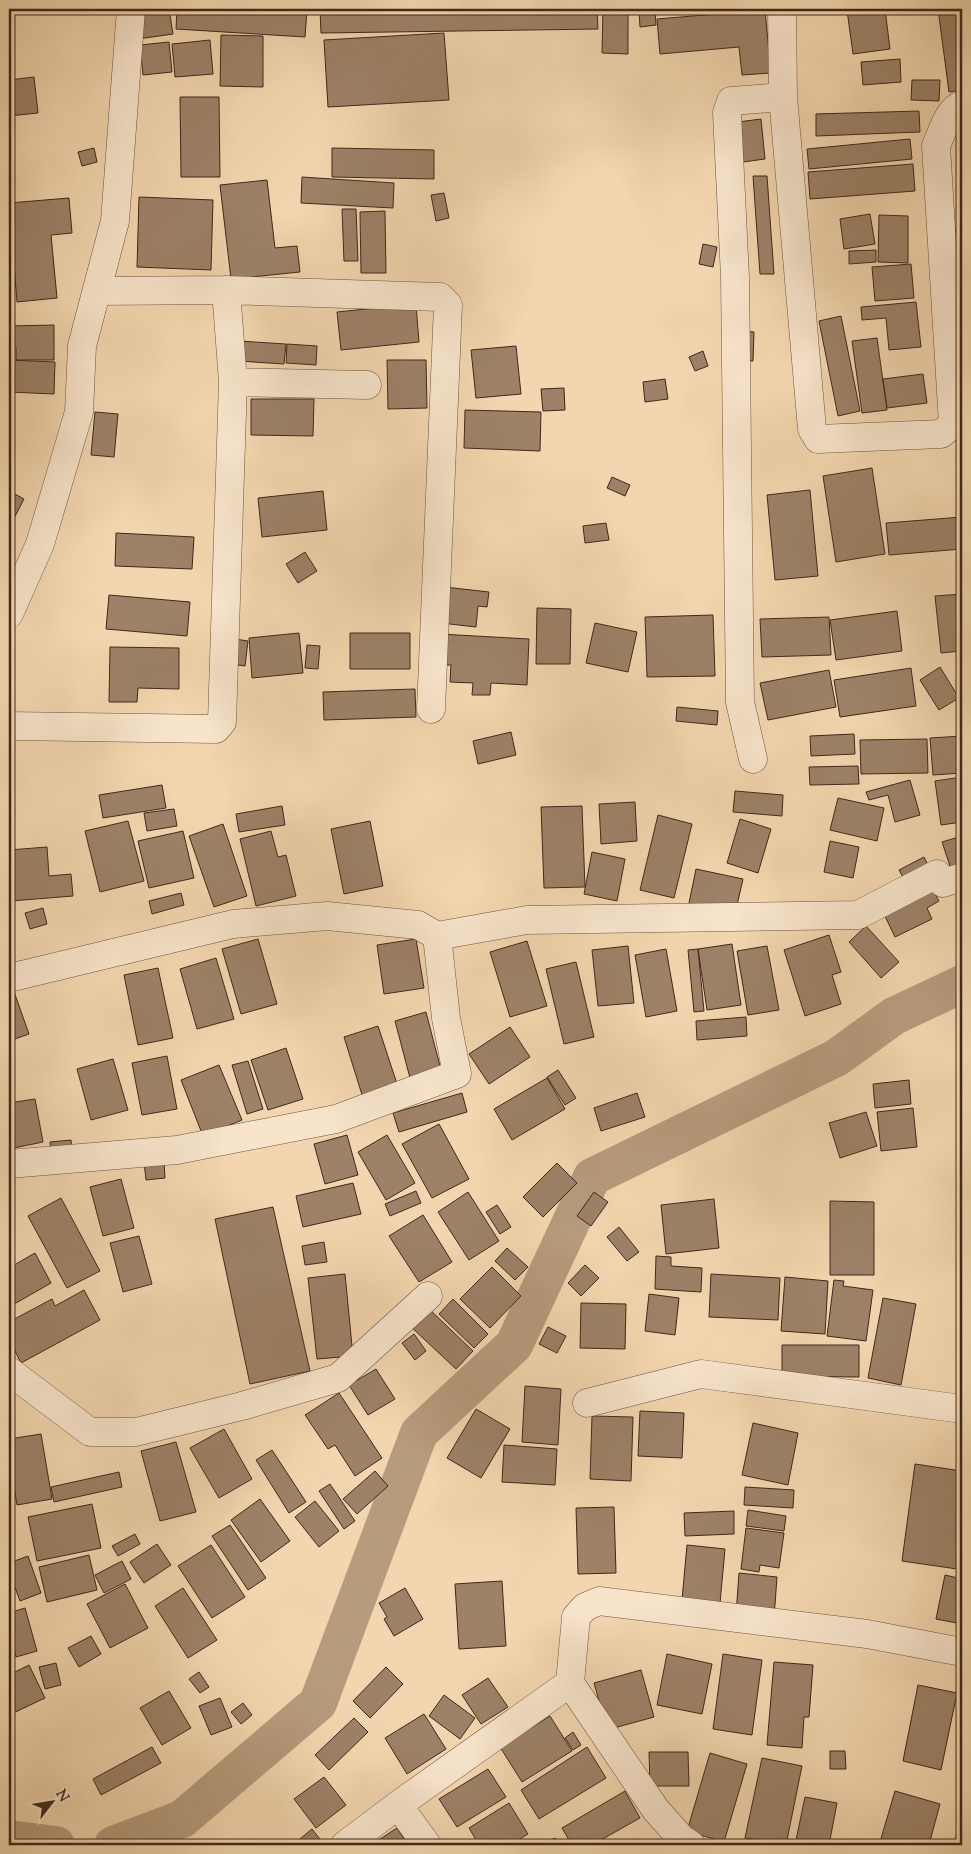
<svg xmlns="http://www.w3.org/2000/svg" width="971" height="1854" viewBox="0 0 971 1854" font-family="'Sorts Mill Goudy',serif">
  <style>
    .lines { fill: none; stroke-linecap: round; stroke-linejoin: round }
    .river { stroke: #b69b7d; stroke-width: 38 }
    .building { fill: #9d8268; stroke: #3f281c }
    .minor-casing { stroke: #6c5441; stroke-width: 29 }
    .minor { stroke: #f7e4cb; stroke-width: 28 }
  </style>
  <rect width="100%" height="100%" fill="#f3d6af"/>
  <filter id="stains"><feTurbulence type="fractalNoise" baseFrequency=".004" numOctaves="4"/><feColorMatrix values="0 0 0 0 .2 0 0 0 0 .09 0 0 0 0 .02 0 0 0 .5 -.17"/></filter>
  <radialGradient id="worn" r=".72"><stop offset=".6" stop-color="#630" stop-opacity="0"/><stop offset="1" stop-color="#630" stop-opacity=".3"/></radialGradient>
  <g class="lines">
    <path class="river" d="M9,1839L56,1845
      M113,1845L182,1819L318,1703L419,1433L514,1345L592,1177L836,1058L894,1016L962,984"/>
  </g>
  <path class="building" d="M133,9H169L173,34L138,39Z
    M177,9L307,10L305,37L176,29Z
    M320,9H597L598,29L321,33Z
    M603,9H628V54L602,53Z
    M860,9H885L890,49L853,54L847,10Z
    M938,9H962V90L949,92Z
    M765,10L771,73L742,75L739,47L660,54L657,19Z
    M655,11L656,25L640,27L639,12Z
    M444,33L449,100L328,107L324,40Z
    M221,35L263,36V87L220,86Z
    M210,40L213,74L175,77L172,44Z
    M169,42L172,72L143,75L140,45Z
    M900,59L901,82L863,85L861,62Z
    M34,77L38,113L9,116V80Z
    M912,80H940L939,101L911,100Z
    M180,97H219L220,177H181Z
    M919,111L920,132L816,136V114Z
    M761,119L765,159L743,162L738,122Z
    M962,121V146H961L958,122Z
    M910,139L912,159L809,169L807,149Z
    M94,148L97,162L82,166L78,152Z
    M332,148L434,150V179L332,177Z
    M962,163V197L957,164Z
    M913,164L915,191L810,199L808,172Z
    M753,176H767L774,274H760Z
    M302,177L394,183L393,208L301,203Z
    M267,180L275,248L297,246L300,272L231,279L220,185Z
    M444,193L449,218L436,221L431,195Z
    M139,197L213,200L211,270L137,267Z
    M69,198L72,233L51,235L57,298L17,302L9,203Z
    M342,209H356L358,261H344Z
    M385,211L386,273H361L360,212Z
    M870,214L875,244L844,249L840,219Z
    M879,215L908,216V263L878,262Z
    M962,229V267L949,268L946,230Z
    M703,244L717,247L713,267L699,264Z
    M876,250V262L849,264V251Z
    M911,264L914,298L875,301L872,267Z
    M953,278H962V311L955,312Z
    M916,302L921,347L889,350L886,318L862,320L861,307Z
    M416,304L419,342L341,350L337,312Z
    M841,316L860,411L838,416L819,321Z
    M54,325V360H16V347H9V326Z
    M739,331L754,332L753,361L738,360Z
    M877,338L887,410L862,413L852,341Z
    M239,341L286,344L284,364L238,361Z
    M287,344L317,346L316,365L286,363Z
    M516,346L521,394L476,398L471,350Z
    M703,351L708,366L695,371L689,357Z
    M9,360L55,362L54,394L9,392Z
    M387,360H426L427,408L388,409Z
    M923,374L927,403L887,408L883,379Z
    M665,379L668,399L645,402L643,382Z
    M564,388L565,410L543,411L541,389Z
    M251,399H314L313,436L251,435Z
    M465,410L541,412L540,451L464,448Z
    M95,412L118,414L114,457L91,455Z
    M872,468L885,554L836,562L823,476Z
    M612,477L630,485L625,496L607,488Z
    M810,490L818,576L775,580L767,495Z
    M323,491L327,530L262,537L258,498Z
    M11,492L24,499L9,528V498Z
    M962,517V549L889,555L886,523Z
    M606,523L609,540L585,543L583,526Z
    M116,533L194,537L192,569L115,566Z
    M305,552L317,571L298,583L286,564Z
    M445,587L489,592L487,607L478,606L476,627L441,623Z
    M962,594V632H959L961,651L941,653L935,596Z
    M109,595L190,602L187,636L106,629Z
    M537,608L571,609L570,664H536Z
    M897,611L902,651L836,660L830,620Z
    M713,615L715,676L647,677L645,617Z
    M829,617L831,655L762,657L760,619Z
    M595,623L637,632L628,672L586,663Z
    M299,633L303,673L252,678L249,638Z
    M350,633H410V669H350Z
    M440,634L529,639L527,685L491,683L490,695H472L473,683L450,682L451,665H439Z
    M228,638L248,641L245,666L224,663Z
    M307,645L320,646L318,669L305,668Z
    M110,647L179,648V689L138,688L137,702H109Z
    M940,667L959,698L939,710L920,680Z
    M911,668L916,706L840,717L834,680Z
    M829,670L836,707L768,720L760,683Z
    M415,689L416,717L324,720L323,692Z
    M677,707L718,711L717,725L676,721Z
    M511,732L516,755L478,764L473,741Z
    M854,734L855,754L811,756L810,736Z
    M962,736V773L933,775L930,738Z
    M927,739L928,773L861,774L860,740Z
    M858,766L859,784L810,785L809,767Z
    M962,777V822L941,825L935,781Z
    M910,780L920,815L895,822L888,795L869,800L866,792Z
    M162,785L166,808L103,818L99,795Z
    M735,791L783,795L782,816L733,812Z
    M838,798L884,808L877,841L830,830Z
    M635,802L637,841L601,844L599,804Z
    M282,806L285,825L239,832L236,814Z
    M582,806L585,887L544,888L541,807Z
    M174,809L177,826L147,831L144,813Z
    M658,815L692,824L674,898L640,890Z
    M740,819L771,829L758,873L727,863Z
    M128,821L144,881L100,892L85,831Z
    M370,821L383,886L344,894L331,829Z
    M223,824L247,896L214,907L189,836Z
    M183,831L194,878L149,888L138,841Z
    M271,831L278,857L286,855L296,896L256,906L240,839Z
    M962,836V869L952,872L942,842Z
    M830,841L859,847L853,878L824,872Z
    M47,847L49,876L71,874L73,896L11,901L9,850Z
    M592,852L625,859L617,901L584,894Z
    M924,857L931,871L907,884L899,870Z
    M696,869L743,879L735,914L689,903Z
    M930,884L939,901L927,908L932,919L895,937L881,908Z
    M181,893L184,905L152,914L149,901Z
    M43,908L47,924L30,929L25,913Z
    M866,926L899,962L881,978L849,942Z
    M829,935L841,972L832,975L841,1004L805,1016L784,950Z
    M258,939L277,1004L241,1014L222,949Z
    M416,939L424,988L384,994L377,945Z
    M527,941L547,1006L510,1017L490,952Z
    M732,944L741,1005L707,1010L698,949Z
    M628,946L634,1003L598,1006L592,950Z
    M767,946L779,1010L748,1015L737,951Z
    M666,949L677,1011L646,1017L635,955Z
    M698,949L704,1011L694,1012L688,950Z
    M216,958L234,1019L197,1029L180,969Z
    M576,962L594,1037L564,1044L546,969Z
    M158,968L173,1038L138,1045L124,975Z
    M12,986L29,1034L9,1041V988Z
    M426,1012L441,1070L410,1078L395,1021Z
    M746,1017L747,1036L697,1040L696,1021Z
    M378,1026L398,1087L363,1098L344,1037Z
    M510,1027L530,1057L489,1084L469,1054Z
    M286,1048L303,1099L268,1110L251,1060Z
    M167,1056L177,1109L142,1115L132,1063Z
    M113,1059L128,1110L91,1120L77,1069Z
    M248,1061L263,1109L247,1114L232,1065Z
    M219,1065L242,1120L203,1136L181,1080Z
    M558,1070L576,1098L565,1105L547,1077Z
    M547,1078L565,1109L512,1140L494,1109Z
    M909,1080L911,1104L875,1108L873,1084Z
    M462,1093L467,1112L399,1132L393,1113Z
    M637,1093L645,1117L601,1131L594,1108Z
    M35,1099L43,1142L9,1149V1103Z
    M913,1108L917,1147L881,1151L877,1112Z
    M866,1112L877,1146L840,1158L829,1123Z
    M439,1124L469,1179L432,1198L402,1144Z
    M347,1135L358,1175L325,1184L314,1144Z
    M387,1135L415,1183L386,1200L358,1152Z
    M71,1140L72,1153L51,1154L50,1142Z
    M164,1161L165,1178L146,1180L144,1162Z
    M557,1163L577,1183L543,1217L523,1197Z
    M121,1179L134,1228L103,1236L90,1187Z
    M353,1183L361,1214L303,1227L296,1196Z
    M416,1191L421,1203L390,1216L385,1204Z
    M468,1192L499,1241L469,1260L438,1212Z
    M594,1192L608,1202L591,1226L577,1216Z
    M61,1198L100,1271L67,1288L28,1216Z
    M714,1199L719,1248L666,1254L661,1205Z
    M830,1201L874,1202V1275H830Z
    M497,1205L511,1227L500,1234L486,1212Z
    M273,1207L310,1371L250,1384L215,1219Z
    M423,1215L452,1262L419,1282L389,1236Z
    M619,1227L639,1252L627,1261L607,1237Z
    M139,1236L152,1284L123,1292L110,1243Z
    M324,1242L327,1262L305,1265L302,1246Z
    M507,1248L528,1267L515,1280L495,1261Z
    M35,1253L51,1283L9,1307V1268Z
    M656,1256L671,1257V1266L702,1268L701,1292L655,1289Z
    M585,1265L599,1278L581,1296L568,1283Z
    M492,1267L521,1296L490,1328L460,1299Z
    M345,1274L353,1356L317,1359L308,1278Z
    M711,1274L780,1278L778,1320L709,1317Z
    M785,1277L828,1281L825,1334L781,1331Z
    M834,1280L844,1281L843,1286L873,1290L866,1341L827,1336Z
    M84,1290L100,1320L21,1363L9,1339V1322L52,1299L55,1306Z
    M649,1294L679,1298L675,1335L645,1331Z
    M883,1298L916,1304L901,1385L868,1378Z
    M453,1299L488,1334L474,1348L439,1314Z
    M581,1303L626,1304L625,1349L580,1348Z
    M427,1307L473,1351L456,1369L409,1325Z
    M548,1327L566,1336L557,1353L539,1344Z
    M414,1334L426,1351L415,1360L402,1343Z
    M782,1345H859V1377L782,1376Z
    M376,1369L395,1399L368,1415L349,1385Z
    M525,1386L561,1389L558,1445L522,1442Z
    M339,1393L382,1458L355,1476L335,1445L328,1449L305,1415Z
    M476,1409L510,1429L481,1478L447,1458Z
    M640,1411L684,1413L682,1458L638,1456Z
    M592,1416L633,1417L631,1481L590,1479Z
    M753,1423L798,1433L788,1485L742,1475Z
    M224,1429L252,1479L219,1498L190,1448Z
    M41,1434L52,1499L17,1505L9,1457V1439Z
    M176,1442L196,1512L160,1521L141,1451Z
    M504,1445L557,1449L555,1485L502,1482Z
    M272,1450L306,1502L289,1513L256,1460Z
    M915,1464L962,1471V1533L957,1569L902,1561Z
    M375,1471L388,1486L357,1514L343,1499Z
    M119,1472L122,1487L54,1502L51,1487Z
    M330,1484L355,1521L344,1529L319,1491Z
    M745,1487L794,1490L793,1508L744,1505Z
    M260,1499L290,1541L261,1562L231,1520Z
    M315,1501L339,1531L319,1547L295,1517Z
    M92,1504L101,1548L37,1561L28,1517Z
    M614,1507L616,1573L578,1574L576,1508Z
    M748,1510L786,1516L784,1531L746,1526Z
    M734,1511V1534L685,1536L684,1513Z
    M230,1525L266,1578L248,1590L212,1536Z
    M746,1528L784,1533L779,1568L760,1565L759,1572L741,1569Z
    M135,1534L140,1544L118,1556L112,1546Z
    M157,1544L171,1565L144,1583L130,1562Z
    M211,1545L245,1597L212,1618L178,1566Z
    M687,1545L725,1549L720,1603L682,1600Z
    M89,1555L97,1590L47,1602L39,1567Z
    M28,1556L41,1593L20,1601L9,1571V1563Z
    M122,1561L131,1579L104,1593L95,1575Z
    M739,1573L777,1577L774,1618L736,1615Z
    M945,1575L962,1579V1624L936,1619Z
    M502,1581L506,1646L459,1649L455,1584Z
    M125,1584L148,1628L110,1648L87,1604Z
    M183,1588L217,1640L188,1658L155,1606Z
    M405,1588L423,1619L394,1636L384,1619L387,1617L379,1603Z
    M25,1608L37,1651L16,1657L9,1632V1613Z
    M91,1636L101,1654L79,1667L68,1648Z
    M667,1654L712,1664L702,1714L657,1705Z
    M723,1654L762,1660L752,1735L713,1729Z
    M774,1662L813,1665L809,1717H804L802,1748L767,1745Z
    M56,1663L61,1685L45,1689L39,1667Z
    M29,1665L45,1698L9,1715V1675Z
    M386,1667L403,1684L370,1718L353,1701Z
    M641,1670L654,1717L607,1730L594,1683Z
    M199,1672L209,1687L200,1693L189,1679Z
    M488,1678L508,1707L481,1724L462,1695Z
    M918,1685L957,1693L941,1770L903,1761Z
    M169,1691L191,1728L162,1745L140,1708Z
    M444,1695L475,1718L460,1739L429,1716Z
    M220,1698L232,1727L211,1735L199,1706Z
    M243,1703L252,1715L241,1724L231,1712Z
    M424,1714L446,1749L407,1774L385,1738Z
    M550,1716L572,1751L522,1782L500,1747Z
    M354,1718L368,1732L329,1770L315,1755Z
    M573,1732L581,1745L573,1750L565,1738Z
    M152,1747L161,1763L101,1795L93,1779Z
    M587,1747L606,1778L539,1819L521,1790Z
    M830,1751H845L846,1769H830Z
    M649,1752H688L689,1786H650Z
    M710,1753L747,1764L724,1842L687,1831Z
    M762,1758L802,1766L786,1845L745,1838Z
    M9,1763L15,1785L9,1787Z
    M488,1769L506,1797L457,1827L439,1799Z
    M324,1777L346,1805L316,1828L294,1799Z
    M625,1791L640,1818L592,1845H572L562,1828Z
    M895,1791L940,1804L929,1845H891L880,1842Z
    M805,1797L837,1803L829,1845H795Z
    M509,1803L528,1834L510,1845H479L469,1828Z
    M397,1828L408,1845H371Z
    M312,1829L323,1843L321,1845H305L300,1839Z
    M957,1831L962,1832V1845H955Z
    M555,1838L559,1845H542Z"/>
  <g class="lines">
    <defs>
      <path id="minor" d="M782,9L783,97L812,429L818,439L941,434L953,424L936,146C942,133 948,109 962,105
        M97,291L226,290L440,297L448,305L431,709
        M233,382L367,385
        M9,614L40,544L79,412L82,346L115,221L131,9
        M9,726L216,729L222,722L233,382L226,290
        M753,759L740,702L735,277L727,113L731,101L783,97
        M9,978L233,924L327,916L418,925L437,936L527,920L858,915L937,874L943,883L962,877
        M9,1164L177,1150L336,1119L457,1074L446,1018L437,936
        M9,1371L90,1432H136L242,1406L338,1378L428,1296
        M587,1403L701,1374L962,1409
        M570,1683L656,1810L681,1838L691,1845
        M398,1805L570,1683L576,1617L585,1607L599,1601L867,1634L962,1652
        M345,1845L398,1805L427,1845"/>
    </defs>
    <use href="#minor" class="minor-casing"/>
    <use href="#minor" class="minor"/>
  </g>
  <rect width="971" height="1854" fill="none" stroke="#f3d6af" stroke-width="30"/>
  <rect x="10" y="10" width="951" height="1834" fill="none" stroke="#3f281c" stroke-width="2.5"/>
  <rect x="15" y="15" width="941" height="1824" fill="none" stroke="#3f281c"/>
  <g transform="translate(52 1802) rotate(59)" stroke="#f7e4cb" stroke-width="4" paint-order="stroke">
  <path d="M0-4L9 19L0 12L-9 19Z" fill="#3f281c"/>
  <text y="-8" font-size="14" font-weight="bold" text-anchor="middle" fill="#3f281c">N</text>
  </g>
  <rect width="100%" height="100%" filter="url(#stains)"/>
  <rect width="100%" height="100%" fill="url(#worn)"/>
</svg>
